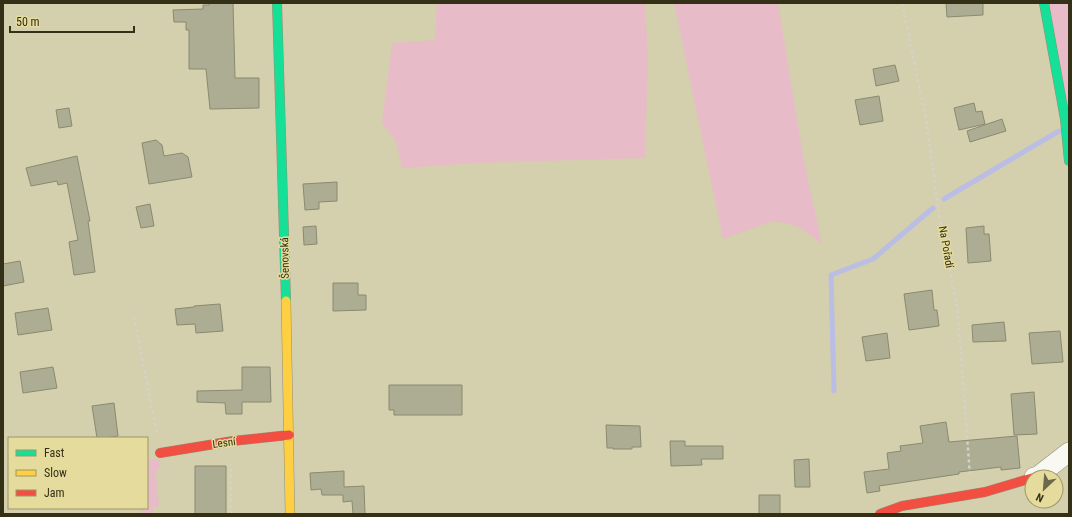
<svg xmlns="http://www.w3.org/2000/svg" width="1072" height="517" viewBox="0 0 1072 517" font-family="'Roboto Condensed',sans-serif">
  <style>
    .green { fill: #e8bbc8 }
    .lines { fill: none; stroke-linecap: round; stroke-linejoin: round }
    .stream { stroke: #babde4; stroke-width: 5 }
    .building { fill: #acad93; stroke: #8a8a70 }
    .street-casing { stroke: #949075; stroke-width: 20 }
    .fast-casing { stroke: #949075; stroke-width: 10 }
    .slow-casing { stroke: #949075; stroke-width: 10 }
    .jam-casing { stroke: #949075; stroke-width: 10 }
    .path { stroke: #d5d2c7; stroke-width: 2.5; stroke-dasharray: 3 3; stroke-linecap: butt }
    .street { stroke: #f9f8f3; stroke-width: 19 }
    .fast { stroke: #16e098; stroke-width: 9 }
    .slow { stroke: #ffcf43; stroke-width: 9 }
    .jam { stroke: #f24e42; stroke-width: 9 }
    .labels { text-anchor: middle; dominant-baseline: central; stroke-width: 3; stroke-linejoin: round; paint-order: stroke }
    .street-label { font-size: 11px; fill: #343017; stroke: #e5db9c }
  </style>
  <rect width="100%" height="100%" fill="#d4cfad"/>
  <path class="green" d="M437,3H645L648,59L645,158L475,163L402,168L398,149L394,138L382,123L392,43L435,40Z
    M674,3H778L803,156L822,244C804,230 794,221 770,222L723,239Z
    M1048,3H1069V155Z
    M147,459H160L161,465L157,470L156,474L159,506L153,507V514H141V508H147Z"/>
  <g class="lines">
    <path class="stream" d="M944,199L1059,131
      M834,391L831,275L873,259L933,208"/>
  </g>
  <path class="building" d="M209,3H233L235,78H259V108L210,109L206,69H189V30H186V22H174L173,10L203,9V5H209Z
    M946,3H983V15L947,17Z
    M895,65L899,81L876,86L873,69Z
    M879,96L883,121L860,125L855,100Z
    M974,103L976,112L982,111L985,124L959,130L954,108Z
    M69,108L72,126L59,128L56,110Z
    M1002,119L1006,131L970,142L967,131Z
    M156,140L162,145L164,156L182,153L188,157L192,177L149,184L142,143Z
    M77,156L90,221H88L95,272L74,275L69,242L78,240L67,183L58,185L57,181L31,186L26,168Z
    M337,182V201L319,202V209L305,210L303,184Z
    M150,204L154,226L141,228L136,207Z
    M316,226L317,244L304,245L303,227Z
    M984,226V234H989L991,261L968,263L966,228Z
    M20,261L24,282L3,286V264Z
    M333,283H358V295H366V310L333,311Z
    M932,290L934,310H937L939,326L909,330L904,294Z
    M220,304L223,331L196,333L195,324L177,325L175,309L194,307V306Z
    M48,308L52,330L18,335L15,313Z
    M1004,322L1006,341L973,342L972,325Z
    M1060,331L1063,362L1032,364L1029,333Z
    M887,333L890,358L866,361L862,337Z
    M53,367L57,388L23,393L20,372Z
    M242,367H270L271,402H242V414H226L225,403L197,402V391L242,390Z
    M389,385H462V415H394V410H389Z
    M1034,392L1037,434L1014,435L1011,394Z
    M114,403L118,436L106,438H97L92,406Z
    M946,422L949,442L1017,436L1020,468L1001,470V467L959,472V474L879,486L880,491L867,493L864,472L889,469L887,453L901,451L900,446L923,443L920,426Z
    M606,425L640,426L641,447H632V449H613V448H607Z
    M670,441H685V446H723V459H701L702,465L671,466Z
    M809,459L810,487H795L794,460Z
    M195,466H226V514H195Z
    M344,471V487L364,486L365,514H353L352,501L343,502V495H322L321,489L311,490L310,473Z
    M759,495H780V514H759Z"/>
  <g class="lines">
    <defs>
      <path id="street" d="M1034,477L1038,476L1069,452"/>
      <path id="fast" d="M277,3L286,301
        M1044,3L1065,119L1069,161"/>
      <path id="slow" d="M286,301L290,514"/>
      <path id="jam" d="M160,453L233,441L289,435
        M880,514L902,506L985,492L1032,478"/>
    </defs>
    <use href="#street" class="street-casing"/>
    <use href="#fast" class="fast-casing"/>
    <use href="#slow" class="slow-casing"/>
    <use href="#jam" class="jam-casing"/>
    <path class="path" d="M902,3L926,120L939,212L958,314L970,476
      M134,317L157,434
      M3,472L9,471
      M231,514V465"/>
    <use href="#street" class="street"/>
    <use href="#fast" class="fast"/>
    <use href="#slow" class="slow"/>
    <use href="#jam" class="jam"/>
  </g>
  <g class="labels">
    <g class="street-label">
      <text transform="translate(946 247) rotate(80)">Na Pořadí</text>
      <text transform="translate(285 258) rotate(-91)">Šenovská</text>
      <text transform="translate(224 443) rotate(-8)">Lesní</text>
    </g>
  </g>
  <rect width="1072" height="517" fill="none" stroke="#343017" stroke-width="8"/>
  <rect x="8" y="437" width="140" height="72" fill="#e5db9c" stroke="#9e9767"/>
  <rect x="16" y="450" width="20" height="6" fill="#16e098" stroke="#9e9767"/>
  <text x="44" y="457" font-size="12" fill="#343017">Fast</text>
  <rect x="16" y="470" width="20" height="6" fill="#ffcf43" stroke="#9e9767"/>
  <text x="44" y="477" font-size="12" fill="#343017">Slow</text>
  <rect x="16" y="490" width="20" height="6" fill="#f24e42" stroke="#9e9767"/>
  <text x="44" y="497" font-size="12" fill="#343017">Jam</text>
  <g transform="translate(1044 489) rotate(206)"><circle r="19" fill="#e5db9c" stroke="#9e9767"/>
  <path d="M0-3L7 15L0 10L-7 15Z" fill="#6c684c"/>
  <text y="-6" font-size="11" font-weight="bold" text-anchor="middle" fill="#343017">N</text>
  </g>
  <path d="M10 26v6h124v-6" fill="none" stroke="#343017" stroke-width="2"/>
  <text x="16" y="26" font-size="12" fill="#343017" stroke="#e5db9c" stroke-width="3" paint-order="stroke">50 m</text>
</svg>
